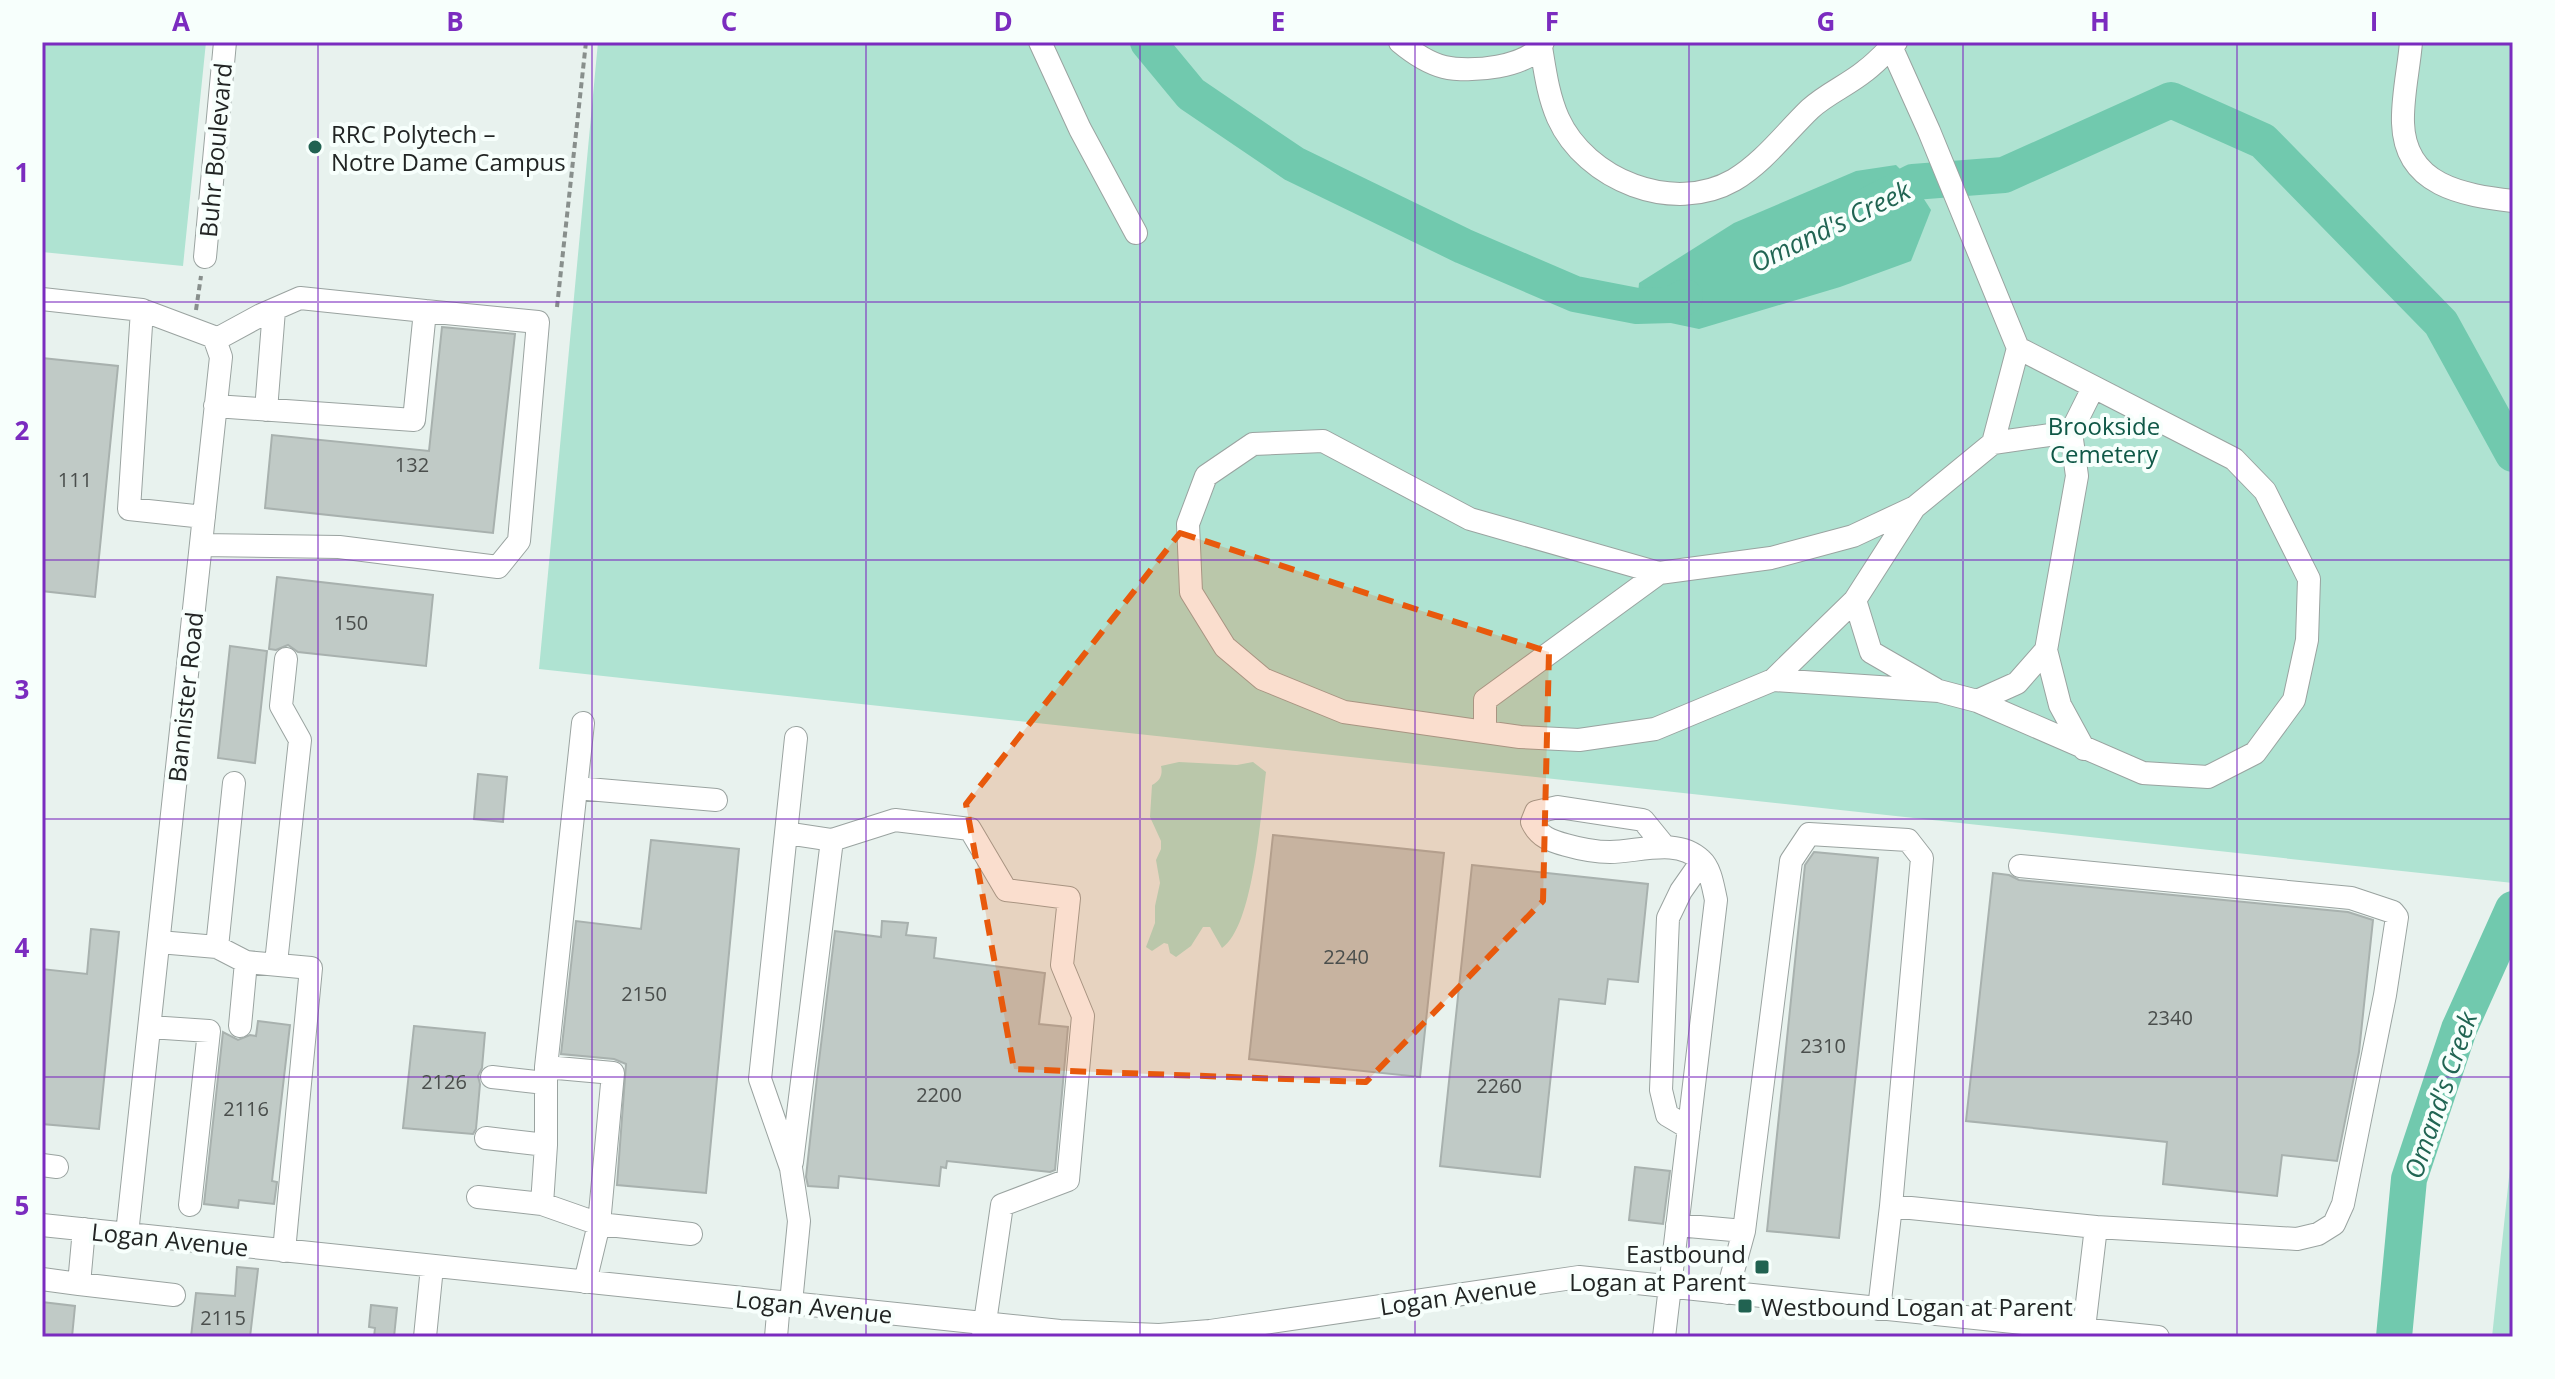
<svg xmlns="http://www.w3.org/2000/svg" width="2555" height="1379" viewBox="0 0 2555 1379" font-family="'Open Sans',sans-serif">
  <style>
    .green { fill: #afe3d2 }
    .water { fill: #71c9ae }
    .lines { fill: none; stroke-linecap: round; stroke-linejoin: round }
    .river { stroke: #71c9ae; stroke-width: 36 }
    .building { fill: #c0cac6; stroke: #a8b1ae; stroke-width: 2 }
    .minor-casing { stroke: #9aa3a0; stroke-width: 24 }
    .path { stroke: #888f8c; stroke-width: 4; stroke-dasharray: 6 4; stroke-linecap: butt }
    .minor { stroke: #fff; stroke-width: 22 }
    .marked { fill: #e8590c; fill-opacity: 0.2; stroke: #e8590c; stroke-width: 6; stroke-dasharray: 16 10; stroke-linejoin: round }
    .grid { fill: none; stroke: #7b2cbf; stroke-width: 2; stroke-opacity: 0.55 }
    .poi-dot { fill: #216251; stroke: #f7fffc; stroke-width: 3 }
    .labels { text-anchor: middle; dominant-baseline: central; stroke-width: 8; stroke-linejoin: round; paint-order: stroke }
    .number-label { font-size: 20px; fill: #4a4e4c }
    .poi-label { font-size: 24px; fill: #222524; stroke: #f7fffc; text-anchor: start }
    .street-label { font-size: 24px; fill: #222524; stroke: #f7fffc }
    .park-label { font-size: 24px; fill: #0f5847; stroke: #f7fffc }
    .water-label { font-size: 26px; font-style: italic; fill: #216553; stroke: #f7fffc }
    .neatline { fill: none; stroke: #7b2cbf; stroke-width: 3 }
    .grid-label { font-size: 26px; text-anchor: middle; font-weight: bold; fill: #7b2cbf }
  </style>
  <rect width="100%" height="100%" fill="#e8f2ee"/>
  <path class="green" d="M42,42H206L183,266L42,252Z
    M598,42H2513V883L539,669Z
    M1179,762L1237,765L1253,762L1266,772C1261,811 1254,927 1222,948L1210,927H1203L1191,946L1176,957L1170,953L1168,944L1164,943L1152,951L1146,947L1155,923V906L1160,883L1156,860L1161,849V841L1150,817L1152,785C1160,781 1163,775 1161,766Z
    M2513,1140V1337H2492Z"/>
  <path class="water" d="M1896,165L1913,182L1931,210L1911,261L1840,287L1699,329L1647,318L1637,306L1639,283L1734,223L1856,171Z"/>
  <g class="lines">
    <path class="river" d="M1148,42L1191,94L1294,164L1463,246L1575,294L1637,306L1671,305L1685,297
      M1870,204L1913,182L2004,175L2171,100L2263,141L2441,323L2513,454
      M2394,1337L2409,1179L2459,1029L2513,909"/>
  </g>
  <path class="building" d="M442,327L515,334L493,533L265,508L272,435L429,451Z
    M42,358L118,366L95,597L42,591Z
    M277,577L433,595L426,666L298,652L288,645L276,650L269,649Z
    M230,646L267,651L255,763L218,758Z
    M478,774L507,777L503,822L474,819Z
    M1273,835L1444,853L1420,1077L1249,1059Z
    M651,840L739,849L706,1193L617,1185L626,1064L614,1059L561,1054L576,921L641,929Z
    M1814,852L1878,858L1839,1238L1767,1231L1805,865Z
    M1472,865L1648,884L1638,982L1608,979L1605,1004L1559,999L1540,1177L1440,1166Z
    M1993,873L2009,875L2019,880L2348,912L2373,920L2359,1052L2337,1161L2282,1155L2277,1196L2163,1184L2167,1142L1966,1121Z
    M882,921L908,923L906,935L936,938L934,958L1045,973L1039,1024L1068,1027L1055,1170L1050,1172L947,1161L946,1168L941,1167L939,1186L839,1176L838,1188L808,1186L806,1177L817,1077L835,931L881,937Z
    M91,929L119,932L99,1129L42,1124V969L87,974Z
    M258,1021L290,1025L272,1181L277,1182L274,1204L239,1200L238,1208L204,1204L223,1032L238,1040L250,1035L256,1036Z
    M414,1026L485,1033L482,1068L478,1076L480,1084L476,1129L473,1134L403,1128Z
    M1635,1167L1670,1171L1663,1224L1629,1220Z
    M237,1267L258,1269L250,1337H191L196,1293L235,1296Z
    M42,1302L75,1306L72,1337H42Z
    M371,1305L397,1308L394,1337H374L375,1328L369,1327Z"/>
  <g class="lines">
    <defs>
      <path id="minor" d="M1040,42L1080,129L1136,233
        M1400,42C1412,52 1428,63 1444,67C1469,73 1530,68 1543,42
        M1889,42L1929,131L2018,348L2234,459L2265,491L2309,579L2307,640L2294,700L2255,753L2208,777L2143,773L1977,701L1939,691L1773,680L1655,729L1579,740L1520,737L1344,712L1263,679L1225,647L1191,592L1188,524L1206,476L1253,444L1323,441L1470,519L1659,573L1771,558L1853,536L1915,507L1993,443L2018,348
        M2411,42C2409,68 2402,97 2403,123C2405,186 2463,195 2513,201
        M1541,47C1545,71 1548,95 1558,118C1586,180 1673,215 1734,180C1764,162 1785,133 1810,109C1826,94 1848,85 1865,71C1876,63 1886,52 1896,42
        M205,257L225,42
        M42,299L142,310L214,337L221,357L127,1234
        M142,310L129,509L204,517
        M215,340L261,315L300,298L425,311L414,420L215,406
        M266,410L274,310
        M1993,443L2071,432L2093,388
        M1914,508L1855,600L1871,652L1935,689
        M201,545L339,547L498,567L519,541L538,322L425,311
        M2046,650L2060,705L2084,749
        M1773,680L1855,600
        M1977,701L2017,683L2046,650L2077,476L2071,432
        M583,723L546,1067V1145L542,1204L599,1224L585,1282
        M1485,732V700L1659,573
        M576,788L716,800
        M786,833L832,840L792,1162
        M832,840L895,820L970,829L1006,890L1069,898L1062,965L1083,1016L1068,1180L1002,1205L983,1336
        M2020,866L2351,898L2393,912L2397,917L2385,995L2343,1204L2334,1224L2318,1234L2297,1239L2096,1227
        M159,942L217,947L234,783
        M217,947L246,962L240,1026
        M246,962L311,968L284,1251
        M276,963L300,740L281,706L286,659
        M150,1027L209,1031L190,1205
        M546,1067L613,1073L599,1224L691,1234
        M492,1077L545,1083
        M1689,1128L1667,1115L1661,1090L1668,918L1681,891L1702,861
        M486,1138L546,1145
        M42,1165L57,1167
        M478,1197L542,1204
        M42,1225L1060,1331L1159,1335L1210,1331L1579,1277L2158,1337
        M1677,1225L1744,1231
        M42,1279L79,1284L84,1229
        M79,1284L174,1295
        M1727,1293L1744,1231L1791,861L1809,834L1908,840L1922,858L1891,1206
        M791,1303L799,1221L791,1168L760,1079L796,738
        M1879,1309L1891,1206L2096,1227L2083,1337
        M425,1337L432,1267
        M776,1337L779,1302
        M1664,1337L1716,900C1713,887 1711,869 1701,860C1677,837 1638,852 1610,852C1595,852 1580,849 1566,845C1551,841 1539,837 1532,822L1536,812L1558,807L1643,820L1665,847"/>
    </defs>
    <use href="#minor" class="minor-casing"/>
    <path class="path" d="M557,307L586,42
      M196,310L201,276"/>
    <use href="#minor" class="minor"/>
  </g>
  <path class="marked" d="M1180,533L1549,652L1543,901L1366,1082L1014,1069L966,804Z"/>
  <path class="grid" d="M318,42V1337M592,42V1337M866,42V1337M1140,42V1337M1415,42V1337M1689,42V1337M1963,42V1337M2237,42V1337M42,302H2513M42,560H2513M42,819H2513M42,1077H2513"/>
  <g class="poi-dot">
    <circle cx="315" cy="147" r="8"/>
    <rect x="1754" y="1259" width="16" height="16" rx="4"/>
    <rect x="1737" y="1298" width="16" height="16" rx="4"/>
  </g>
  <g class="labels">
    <g class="number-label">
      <text x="412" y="464">132</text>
      <text x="75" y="479">111</text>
      <text x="351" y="622">150</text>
      <text x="1346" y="956">2240</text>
      <text x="644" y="993">2150</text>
      <text x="2170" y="1017">2340</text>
      <text x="1823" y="1045">2310</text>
      <text x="444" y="1081">2126</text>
      <text x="1499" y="1085">2260</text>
      <text x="939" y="1094">2200</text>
      <text x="246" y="1108">2116</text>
      <text x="223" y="1317">2115</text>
    </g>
    <g class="poi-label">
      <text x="331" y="133">RRC Polytech –<tspan x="331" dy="28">Notre Dame Campus</tspan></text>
      <text x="1746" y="1253" text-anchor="end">Eastbound<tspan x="1746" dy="28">Logan at Parent</tspan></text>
      <text x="1761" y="1306">Westbound Logan at Parent</text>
    </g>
    <g class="street-label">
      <text transform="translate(215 150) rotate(-85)">Buhr Boulevard</text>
      <text transform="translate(185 697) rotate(-84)">Bannister Road</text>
      <text transform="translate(170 1239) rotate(6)">Logan Avenue</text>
      <text transform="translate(1458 1295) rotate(-8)">Logan Avenue</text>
      <text transform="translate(814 1306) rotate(6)">Logan Avenue</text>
    </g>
    <g class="park-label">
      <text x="2104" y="425">Brookside<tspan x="2104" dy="28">Cemetery</tspan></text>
    </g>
    <g class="water-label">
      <text transform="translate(1830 226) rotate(-26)">Omand's Creek</text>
      <text transform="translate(2440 1095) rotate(-71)">Omand's Creek</text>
    </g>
  </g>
  <rect width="2555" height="1379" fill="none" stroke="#f7fffc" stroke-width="88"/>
  <rect x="44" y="44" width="2467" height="1291" class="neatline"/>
  <g class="grid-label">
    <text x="181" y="31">A</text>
    <text x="455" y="31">B</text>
    <text x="729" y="31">C</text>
    <text x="1003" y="31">D</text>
    <text x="1278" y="31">E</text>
    <text x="1552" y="31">F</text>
    <text x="1826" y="31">G</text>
    <text x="2100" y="31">H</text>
    <text x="2374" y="31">I</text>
    <text x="22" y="182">1</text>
    <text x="22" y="440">2</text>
    <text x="22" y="699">3</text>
    <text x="22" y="957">4</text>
    <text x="22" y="1215">5</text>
  </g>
</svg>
